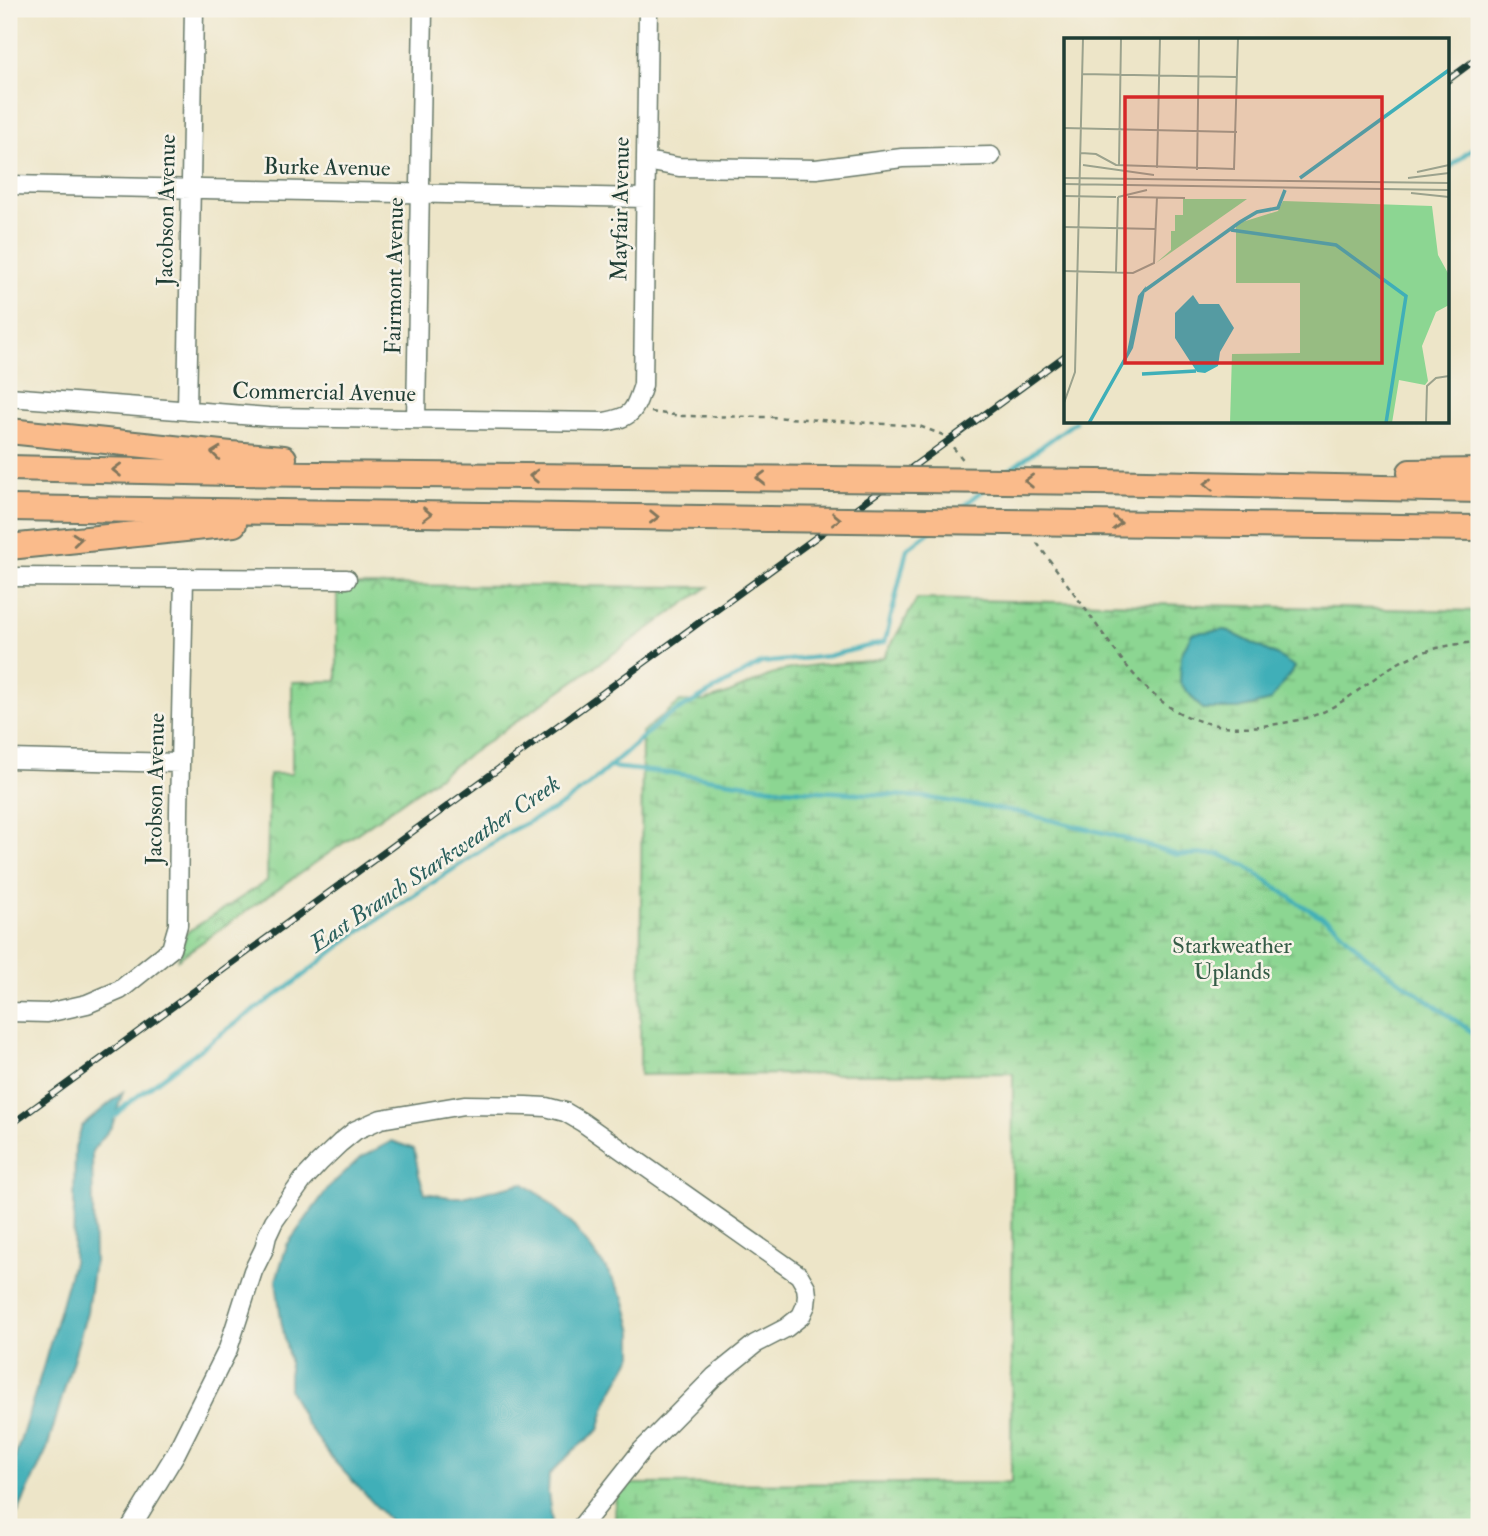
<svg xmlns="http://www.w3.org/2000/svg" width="1488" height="1536" viewBox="0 0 1488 1536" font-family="'IM FELL Double Pica',serif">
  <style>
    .wetland { fill: url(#wetland-marsh); stroke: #568a63; stroke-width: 2; fill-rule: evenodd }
    .park { fill: url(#park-crowns); stroke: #568a63; stroke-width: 2 }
    .water { fill: #3fafb8; stroke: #2f7676; stroke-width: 2 }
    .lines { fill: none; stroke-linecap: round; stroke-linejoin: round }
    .stream { stroke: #3fafb8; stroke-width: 4.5 }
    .minor-casing { stroke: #677868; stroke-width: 21 }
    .highway-casing { stroke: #677868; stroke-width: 28 }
    .path { stroke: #677868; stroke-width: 2.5; stroke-dasharray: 5 5; stroke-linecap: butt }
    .minor { stroke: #fff; stroke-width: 18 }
    .highway { stroke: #fabb8b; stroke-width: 24 }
    .rail-casing { stroke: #1f3d34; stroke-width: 7 }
    .rail { stroke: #f7f3e8; stroke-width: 4.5; stroke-dasharray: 13; stroke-linecap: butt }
    .highway-bridge-casing { stroke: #677868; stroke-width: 28; stroke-linecap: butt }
    .highway-bridge { stroke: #fabb8b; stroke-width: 24 }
    .oneway { stroke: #82765b }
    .labels { text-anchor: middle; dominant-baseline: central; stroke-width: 5; stroke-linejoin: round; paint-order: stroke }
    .street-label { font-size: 23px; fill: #1f3d34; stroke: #f7f3e8 }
    .park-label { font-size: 23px; fill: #355c47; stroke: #f7f3e8 }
    .water-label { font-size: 24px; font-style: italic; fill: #295f5c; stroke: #f7f3e8 }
    .inset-river { fill: none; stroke: #3fafb8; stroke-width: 3.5 }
    .inset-road { fill: none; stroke: #9ba28d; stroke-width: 2 }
    .view { fill: #d62828; fill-opacity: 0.15; stroke: #d62828; stroke-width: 3.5 }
    .inset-edge { fill: none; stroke: #1f3d34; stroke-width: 3.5 }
  </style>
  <defs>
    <pattern id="wetland-marsh" width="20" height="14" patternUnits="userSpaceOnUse" patternTransform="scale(1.75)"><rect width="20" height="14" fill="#8cd692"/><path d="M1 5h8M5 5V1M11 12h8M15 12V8" fill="none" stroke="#72af78"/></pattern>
    <pattern id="park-crowns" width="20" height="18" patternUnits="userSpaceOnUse" patternTransform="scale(1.75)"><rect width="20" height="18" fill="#8cd692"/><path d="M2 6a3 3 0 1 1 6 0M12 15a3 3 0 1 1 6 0" fill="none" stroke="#72af78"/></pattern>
  </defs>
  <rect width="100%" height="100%" fill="#f7f3e8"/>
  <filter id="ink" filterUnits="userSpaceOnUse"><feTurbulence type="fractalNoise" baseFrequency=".0143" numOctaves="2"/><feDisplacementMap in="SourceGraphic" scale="14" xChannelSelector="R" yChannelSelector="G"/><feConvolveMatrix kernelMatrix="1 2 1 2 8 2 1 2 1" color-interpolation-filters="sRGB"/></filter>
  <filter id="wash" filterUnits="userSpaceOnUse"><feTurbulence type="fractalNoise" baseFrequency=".00686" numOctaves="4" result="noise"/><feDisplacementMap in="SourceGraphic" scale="28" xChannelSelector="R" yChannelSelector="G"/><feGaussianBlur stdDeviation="1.57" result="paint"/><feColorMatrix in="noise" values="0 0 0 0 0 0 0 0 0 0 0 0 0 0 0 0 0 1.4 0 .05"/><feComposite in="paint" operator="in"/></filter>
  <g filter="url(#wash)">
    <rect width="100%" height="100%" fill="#ede5c8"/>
    <path class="wetland" d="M917,599L1479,611V1527H615L616,1484L1011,1483L1013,1073L640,1075L642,732L680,702L705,701L727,694L780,671L815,665L871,661L884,657ZM1226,630L1276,655L1295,668L1282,683Z"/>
    <path class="park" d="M337,585L708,587L178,959L186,933L267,881L269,774H292V682L337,681Z"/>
    <path class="water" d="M1226,630L1276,655L1295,667L1270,701L1239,709H1202L1180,683L1181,655L1192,633Z
      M123,1092L112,1126L92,1151L94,1262L87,1312L47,1449L19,1510L9,1526V1477L43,1368L73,1262L75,1147L82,1126Z
      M392,1141L414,1149L419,1175L425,1193L450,1197H462L523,1183L543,1197L571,1223L607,1270L624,1298L633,1332V1355L608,1399L599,1430L574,1450L549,1475L548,1493L552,1523L551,1527H391L389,1520L335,1462L305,1422L289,1389V1359L281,1320L276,1280L287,1245L329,1187L360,1158Z"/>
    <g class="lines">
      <path class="stream" d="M1448,169L1479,143
        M1008,471L1075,422
        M956,512L985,489
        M609,767L678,774L782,789L923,797L1017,812L1113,835L1178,855L1219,854L1246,866L1300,904L1335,925L1368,958L1479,1037
        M112,1118L127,1104L237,1022L295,982L350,938L512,830L559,807L590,784L663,719L761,663L828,656L885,642L907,549L932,530"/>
    </g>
  </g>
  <g filter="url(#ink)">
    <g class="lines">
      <defs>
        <path id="minor" d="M646,161L679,167L816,169L902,158L991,156
          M9,185L645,198
          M9,397L269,417L604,422C633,417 634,412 643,385L648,9
          M187,411L194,9
          M416,419L423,9
          M9,577L347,579
          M9,759L180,763
          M9,1012L47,1013L87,1004L120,990L171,949L178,925L179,811L184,578
          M131,1527L176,1453L228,1349L253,1271L264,1249L267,1236L274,1221L303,1180L319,1163L340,1143L356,1130L381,1119L464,1105L526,1106L546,1107L565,1112L582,1122L799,1275L806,1287L807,1295L806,1305L801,1316L786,1328L755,1344L714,1377L642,1450L581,1527"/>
        <path id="highway" d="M9,431L231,454L284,458
          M9,468L231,473L829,479
          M1410,472L1479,471
          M1097,482L1479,490
          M9,508L768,519
          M1085,523L1479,528
          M9,547L234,524"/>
      </defs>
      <use href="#minor" class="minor-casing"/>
      <use href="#highway" class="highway-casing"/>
      <path class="path" d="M651,412L682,416L771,417L919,426L943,435L965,462
        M1037,543C1056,569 1075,594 1093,620C1140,686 1171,734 1261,726C1279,724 1300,721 1318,714C1326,711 1334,706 1341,702C1356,693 1370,681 1385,671C1413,652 1445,644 1479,642"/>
      <use href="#minor" class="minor"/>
      <use href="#highway" class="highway"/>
      <defs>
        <path id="rail" d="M1448,80L1479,57
          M9,1126L1066,355"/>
      </defs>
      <use href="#rail" class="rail-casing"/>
      <use href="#rail" class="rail"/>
      <defs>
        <path id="highway-bridge" d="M829,479L1097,482
          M768,519L1085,523"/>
      </defs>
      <use href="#highway-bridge" class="highway-bridge-casing"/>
      <use href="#highway-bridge" class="highway-bridge"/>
    </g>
    <defs><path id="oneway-chevron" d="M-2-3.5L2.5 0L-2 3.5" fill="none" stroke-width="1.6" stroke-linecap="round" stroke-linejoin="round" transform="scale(1.75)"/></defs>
    <g class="oneway">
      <use href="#oneway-chevron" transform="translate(216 453) rotate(-174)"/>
      <use href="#oneway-chevron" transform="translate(117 470) rotate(-179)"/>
      <use href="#oneway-chevron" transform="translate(534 476) rotate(-179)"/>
      <use href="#oneway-chevron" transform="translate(761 478) rotate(-179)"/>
      <use href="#oneway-chevron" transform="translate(1029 481) rotate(-179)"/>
      <use href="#oneway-chevron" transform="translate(1209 484) rotate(-179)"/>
      <use href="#oneway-chevron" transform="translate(427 514) rotate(1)"/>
      <use href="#oneway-chevron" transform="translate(654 517) rotate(1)"/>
      <use href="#oneway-chevron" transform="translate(836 519) rotate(1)"/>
      <use href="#oneway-chevron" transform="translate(1117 523) rotate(1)"/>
      <use href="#oneway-chevron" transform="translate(77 539) rotate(-5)"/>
    </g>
  </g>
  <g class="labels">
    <g class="street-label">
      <text transform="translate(327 167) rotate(1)">Burke Avenue</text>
      <text transform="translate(620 209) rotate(-89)">Mayfair Avenue</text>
      <text transform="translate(166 210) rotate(-89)">Jacobson Avenue</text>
      <text transform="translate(394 276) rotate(-89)">Fairmont Avenue</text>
      <text transform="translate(324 392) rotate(1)">Commercial Avenue</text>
      <text transform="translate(155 789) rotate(-89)">Jacobson Avenue</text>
    </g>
    <g class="park-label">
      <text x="1232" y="945">Starkweather<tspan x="1232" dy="26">Uplands</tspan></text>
    </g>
    <g class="water-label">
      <text transform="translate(435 864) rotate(-34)">East Branch Starkweather Creek</text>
    </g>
  </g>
  <g transform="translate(1064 38)">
    <rect width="385" height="385" fill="#ede5c8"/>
    <path d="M219,163L368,168L374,217L385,237V267L372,274L358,308L364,343L361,347L335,342L328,385H166L168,316L236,315V245H172V186L214,173Z" fill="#8cd692"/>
    <path d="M119,161H183L92,225L107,212V193H111V177H119Z" fill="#8cd692"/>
    <path d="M82,248L69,310L27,385H23L63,314L74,258ZM129,257L135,266H155L170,290L156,314L154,328L141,335L133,334L111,300V275Z" fill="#3fafb8"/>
    <path class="inset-river" d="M236,140L385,32M167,192L272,207L342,258L322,385M80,253L176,184L193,174L214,170L221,152M78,336L132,333"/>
    <path class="inset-road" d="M18,36L173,39M0,90L173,94M17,115L32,116L52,127L170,131L174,0M19,127L90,137M55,127L57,0M93,130L96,0M133,132L135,0M353,134L385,127M0,140L385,145M344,140L385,135M0,146L385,152M347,155L385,159M0,158L52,159M54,159L83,152M64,159L121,160M0,189L92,191M0,233L69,235L90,225L93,159M52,234L54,159M0,365L11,334L19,0M362,385L363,348L372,340L385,338"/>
    <path class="view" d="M61,59H318V325H61Z"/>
    <rect width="385" height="385" class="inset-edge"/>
  </g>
  <rect width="1488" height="1536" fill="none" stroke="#f7f3e8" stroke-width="35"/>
</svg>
